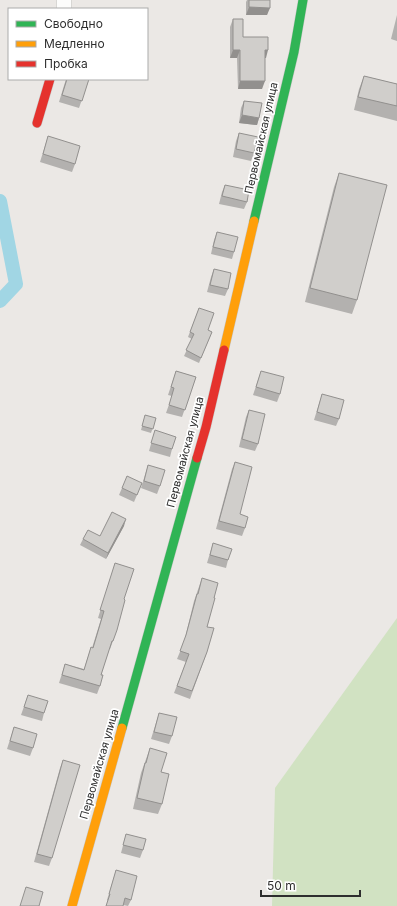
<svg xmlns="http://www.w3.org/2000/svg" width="397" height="906" viewBox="0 0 397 906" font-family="Inter,sans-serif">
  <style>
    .green { fill: #d1e2c2 }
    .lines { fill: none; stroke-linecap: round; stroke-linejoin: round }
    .canal { stroke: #a1d6e4; stroke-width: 14 }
    .street-casing { stroke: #c6c5c4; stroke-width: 15 }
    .fast-casing { stroke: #c6c5c4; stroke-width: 10 }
    .slow-casing { stroke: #c6c5c4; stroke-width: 10 }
    .jam-casing { stroke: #c6c5c4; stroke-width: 10 }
    .street { stroke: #fcfcfb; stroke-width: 14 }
    .fast { stroke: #30b455; stroke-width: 9 }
    .slow { stroke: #ff9f0a; stroke-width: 9 }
    .jam { stroke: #e5322d; stroke-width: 9 }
    .wall { fill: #b3b1af }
    .shaded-wall { fill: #92908e }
    .building { fill: #d0cecb; stroke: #92908e }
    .labels { text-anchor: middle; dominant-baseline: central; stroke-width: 3.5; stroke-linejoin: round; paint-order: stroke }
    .street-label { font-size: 11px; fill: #2e2e2e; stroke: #fff }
  </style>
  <rect width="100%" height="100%" fill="#ebe8e5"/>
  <path class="green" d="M397,618V906H272L275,788Z"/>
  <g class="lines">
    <path class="canal" d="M0,201L16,284L0,301"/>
    <defs>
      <path id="street" d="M64,0V9"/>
      <path id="fast" d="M254,221L294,52L303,0
        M122,728L197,458"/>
      <path id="slow" d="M224,350L254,221
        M72,906L122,728"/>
      <path id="jam" d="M37,123L50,79
        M197,458L206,427L224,350"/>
    </defs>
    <use href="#street" class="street-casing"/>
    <use href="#fast" class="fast-casing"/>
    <use href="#slow" class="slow-casing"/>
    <use href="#jam" class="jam-casing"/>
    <use href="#street" class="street"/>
    <use href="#fast" class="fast"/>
    <use href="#slow" class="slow"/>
    <use href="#jam" class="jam"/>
  </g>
  <path class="wall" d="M247,0H270L267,15H246V2Z
    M397,15V41L391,39Z
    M233,19L243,37L266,58H265L262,89H238L237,58H230V27Z
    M364,76L397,84V121L354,110L359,89Z
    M66,79H89L79,108L59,102Z
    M244,101L259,118L257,125L239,123L241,108Z
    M239,133L254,153L251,161L233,157L236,141Z
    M48,136L75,164L72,172L40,162Z
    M339,173L357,300L352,314L305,302L334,187Z
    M225,185L247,202L244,209L219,204L222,192Z
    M217,232L234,252L232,259L211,254L214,240Z
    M214,269L228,289L225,296L207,292L211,277Z
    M199,308L208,330L212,332L199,363L184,356L192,339L188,337Z
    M176,371L196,377L182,417L166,413L172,396L168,395Z
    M261,371L280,394L277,402L253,395Z
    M322,394L339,419L336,426L314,420Z
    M249,410L258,444L255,451L239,447L246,417Z
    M156,418L151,433L141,430L144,419Z
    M155,430L172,449L170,457L149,451Z
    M235,462L240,514L245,528L242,536L216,529L232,469Z
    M148,465L160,486L157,494L141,488Z
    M142,483L134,502L119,495L122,488Z
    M124,526L106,559L80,545L83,539L100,536Z
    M213,543L228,560L226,568L207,563Z
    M115,563L124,599L113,641L110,649H109L101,675L100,686L97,694L59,683L65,664L84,669L91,647L92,648L101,619L98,618Z
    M202,578L214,598L207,627V652L190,699L174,693L186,662L177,659L184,642L194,601Z
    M28,695L44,713L42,721L21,715Z
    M159,713L172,736L169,744L151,739Z
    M14,727L33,748L30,756L7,749Z
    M150,748L161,772L162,804L158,814L133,809L141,773Z
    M63,760L52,858L49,866L34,862L60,768Z
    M126,834L143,850L140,858L121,853Z
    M116,870L131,900L128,906L123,905V906H106L108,901L107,900Z"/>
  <path class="shaded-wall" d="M249,7L270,8L267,15H246Z
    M233,50H240L237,58H230Z
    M265,50H268L266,58H262Z
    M240,81H265L262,89H238Z
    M242,115L259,118L257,125L239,123Z
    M126,519L124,526L106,559L108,553Z"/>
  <path class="building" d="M249,0H270V8L249,7Z
    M233,19H243V37H268V50H265V81H240V50H233Z
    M364,76L397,84V106L358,97Z
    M67,79H89L82,101L62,95Z
    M244,101L262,103L259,118L242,115Z
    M239,133L258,137L254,153L236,149Z
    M48,136L80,146L75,164L43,154Z
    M339,173L387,185L357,300L310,288Z
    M225,185L249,190L247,202L222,196Z
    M217,232L238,237L234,252L213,247Z
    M214,269L231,273L228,289L210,285Z
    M199,308L214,313L208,330L212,332L201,358L186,350L194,334L190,332Z
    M176,371L196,377L185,410L169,405L174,388L171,387Z
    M261,371L284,377L280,394L256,387Z
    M322,394L344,400L339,419L317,412Z
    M249,410L265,414L258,444L242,439Z
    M145,415L156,418L153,429L142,426Z
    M155,430L176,437L172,449L151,443Z
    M235,462L252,467L240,514L248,517L245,528L219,521Z
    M148,465L165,470L160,486L144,481Z
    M127,476L142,483L137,495L122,488Z
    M112,512L126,519L108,553L83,539L88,530L100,536Z
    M213,543L232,549L228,560L210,555Z
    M115,563L134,569L124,599L125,600L117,630L113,641H112L101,675H103L100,686L62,675L65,664L84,670L91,647L93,648L104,611L100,610Z
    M202,578L218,583L214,598H215L207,627L214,628L207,652L192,691L177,686L189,654L180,651L186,635L197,594H198Z
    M28,695L48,701L44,713L24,707Z
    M159,713L177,717L172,736L154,732Z
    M14,727L37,734L33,748L10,741Z
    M150,748L167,753L161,772L169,774L162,804L137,798L145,763H146Z
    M63,760L80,765L52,858L37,854Z
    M126,834L146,839L143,850L123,845Z
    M116,870L137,876L131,900L125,898L123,906H106L110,894H109Z
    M26,887L43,892L39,906H20Z"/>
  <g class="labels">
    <g class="street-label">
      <text transform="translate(261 138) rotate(-77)">Первомайская улица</text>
      <text transform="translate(185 452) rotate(-75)">Первомайская улица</text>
      <text transform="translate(99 764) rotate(-74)">Первомайская улица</text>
    </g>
  </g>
  <rect x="8" y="8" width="140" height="72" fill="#ffffff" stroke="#ababab"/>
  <rect x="16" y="21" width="20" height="6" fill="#30b455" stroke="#ababab"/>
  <text x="44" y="28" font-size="12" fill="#2e2e2e">Свободно</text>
  <rect x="16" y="41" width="20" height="6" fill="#ff9f0a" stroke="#ababab"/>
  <text x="44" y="48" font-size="12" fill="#2e2e2e">Медленно</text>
  <rect x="16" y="61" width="20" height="6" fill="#e5322d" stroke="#ababab"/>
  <text x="44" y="68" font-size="12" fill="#2e2e2e">Пробка</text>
  <path d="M261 890v6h99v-6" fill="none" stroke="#2e2e2e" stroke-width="2"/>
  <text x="267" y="890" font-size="12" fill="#2e2e2e" stroke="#ffffff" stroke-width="3" paint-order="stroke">50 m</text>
</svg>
